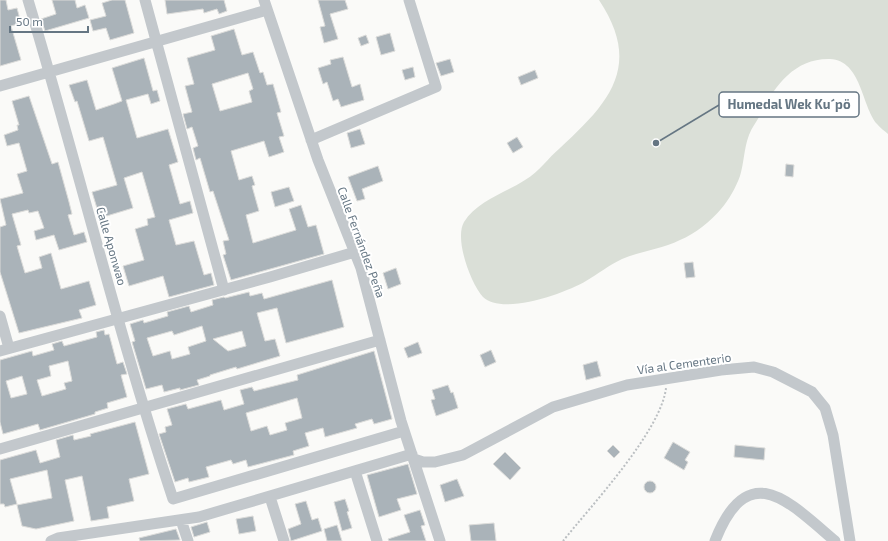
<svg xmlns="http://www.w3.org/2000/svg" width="888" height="541" viewBox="0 0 888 541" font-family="'Exo 2',sans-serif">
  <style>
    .green { fill: #dadfd7 }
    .building { fill: #aab3b9; stroke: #dcdcda; fill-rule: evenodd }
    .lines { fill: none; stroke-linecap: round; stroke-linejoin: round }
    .path { stroke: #bbbfc2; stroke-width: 2; stroke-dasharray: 2 2; stroke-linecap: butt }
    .street { stroke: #c3c8cc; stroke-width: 11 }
    .labels { text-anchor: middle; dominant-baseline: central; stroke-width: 4; stroke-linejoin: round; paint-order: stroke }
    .street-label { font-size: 12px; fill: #657683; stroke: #fff }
    .leader { fill: none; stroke: #657683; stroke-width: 1.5 }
    .callout-dot { fill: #657683; stroke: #fff; stroke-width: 1.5 }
    .callout { fill: #fff; stroke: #657683; stroke-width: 1.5 }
    .callout-label { font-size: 13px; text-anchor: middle; font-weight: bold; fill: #657683 }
  </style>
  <rect width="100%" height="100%" fill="#fafaf8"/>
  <path class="green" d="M599,0H888V134C885,131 880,128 877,124C861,105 862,61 830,59C795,58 774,86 761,114C757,121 752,127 749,135C744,148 744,163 740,176C736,187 729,200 721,209C711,221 695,234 680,240C662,249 641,251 622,259C609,265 598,274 586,281C566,293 502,316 483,297C471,284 454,239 464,222C477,201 505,193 525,180C539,172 548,158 560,148C609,103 643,66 599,0Z"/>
  <path class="building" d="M0,0H6L8,10L17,8L21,23L11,26L21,60L0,66Z
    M52,0H75L77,8L85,5L89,18L45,31L41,19L56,14Z
    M112,0H125L134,33L110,40L106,28L93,31L90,20L106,16L102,3Z
    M165,0H224L227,11L219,14L217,9L204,13L203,9L167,14Z
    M318,0H345L348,9L330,14L338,39L324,43L320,27L325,26Z
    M234,29L242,55L253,52L260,73L263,72L267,85L273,84L281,112L277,113L284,136L279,137L284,152L269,157L264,141L231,151L239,180L252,176L255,185L252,186L259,211L246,215L253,243L296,230L289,209L301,205L308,227L316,225L324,254L231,280L223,255L226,254L223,241L229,240L213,191L210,192L200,158L196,160L193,148L198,146L192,127L187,129L183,114L192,112L185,86L194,84L187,58L215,50L211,36ZM248,73L253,89L249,91L252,102L220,111L212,84Z
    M390,33L395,51L381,55L376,37Z
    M366,35L369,43L361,46L358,38Z
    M343,57L352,87L360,84L364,100L341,107L338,99L333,101L327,82L323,84L318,68L331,64L330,60Z
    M144,58L153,91L157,90L160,101L151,104L148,94L126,100L137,138L168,129L178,162L169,165L180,204L190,201L193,213L169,220L176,245L194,241L204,275L211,273L214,285L169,297L163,276L129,286L123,266L144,260L135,229L148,225L147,219L155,217L142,172L124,178L133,208L100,218L92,192L117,185L103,137L89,141L77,101L75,102L69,85L87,80L96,110L114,104L122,101L112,68Z
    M450,59L454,72L441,76L436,63Z
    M413,67L415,77L405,80L402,70Z
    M535,70L538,78L521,85L518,77Z
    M29,96L52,164L58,162L69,202L72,214L68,215L74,235L84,232L87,242L59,250L54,235L36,240L34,231L44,228L38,211L29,213L28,210L12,214L21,245L17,246L25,273L42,268L39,257L51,253L61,289L89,281L96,305L79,310L82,318L19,333L0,272V227L6,225L0,199L23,193L17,174L27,171L19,143L7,146L4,135L18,130L17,125H19L12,101Z
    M360,129L365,144L351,148L347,133Z
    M517,137L523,147L513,153L507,143Z
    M786,164L794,165L793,177L785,176Z
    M378,166L383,181L362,189L365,199L357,201L348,177Z
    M289,187L294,201L275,207L271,192Z
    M693,262L695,277L686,278L684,263Z
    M396,268L401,284L388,289L383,273Z
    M332,280L344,327L286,343L277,308L257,313L265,341L275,339L280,356L237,369L236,367L210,375V376L197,380L199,385L180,390V388L164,392L162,385L146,389L132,342L135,341L130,324L143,320L144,323L168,316L167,312L189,306L191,312L213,305L212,300L224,297L225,298L249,292L250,296L262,293L264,299ZM202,326L206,341L188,347L190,354L172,359L170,351L153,356L147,338L172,331L174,335ZM242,331L246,346L228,351L213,339Z
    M104,330L105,335L109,334L117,364L123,362L127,374L121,375L127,397L107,403L108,408L95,412V414L40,430L38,424L3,434L0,422V360L32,351L33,356L54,350L52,344L62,341L64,346L97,337L96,332ZM68,361L72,381L64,383L66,389L42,396L37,380L51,376L49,366ZM22,376L27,394L11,398L6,381Z
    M418,342L422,353L408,358L404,348Z
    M491,350L496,362L485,367L480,355Z
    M374,351L392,419L374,424L372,419L355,424L357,428L325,437L323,428L305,433L309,446L293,451L294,455L248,467L246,460L233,464L231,460L206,467L209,477L189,482L188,478L175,482L159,434L166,432L165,427L172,425L167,409L186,404L188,409L221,400L224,410L244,404L240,390L252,387L254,391L298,380L297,375ZM297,398L302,418L285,423L287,430L270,435L267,426L251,431L246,413Z
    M597,361L601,376L586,380L583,365Z
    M448,385L451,393L453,392L458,408L436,416L431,400L435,399L432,390Z
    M135,422L149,474L129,479L134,501L107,507L109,518L91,521L82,476L65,480L74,521L36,529L22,526L17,505L52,498L47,470L10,479L17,504L5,507L4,504H0V460L36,450L40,463L60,457L56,440L73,435L74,440L91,436L90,434Z
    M673,442L690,452L685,460L688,462L684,470L664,458Z
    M613,445L620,452L614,458L607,451Z
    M735,445L765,448L764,460L734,457Z
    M505,452L521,468L510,480L493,464Z
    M408,464L417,494L397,499L401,510L379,517L367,475Z
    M457,479L464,496L445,502L440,485Z
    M644 487a6 6 0 1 1 12 0a6 6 0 1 1-12 0Z
    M345,499L349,511L347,512L352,528L342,531L334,502Z
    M306,501L312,520L318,518L322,531L291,541L288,529L301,524L295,504Z
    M420,510L425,525L421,526L426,541H389L388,539L410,532L404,515Z
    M253,516L256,531L239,534L236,519Z
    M207,522L210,532L194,537L191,527Z
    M494,523L496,541H471L469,525Z
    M337,525L342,541H327L324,529Z
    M176,529L180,540L140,541L139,538Z"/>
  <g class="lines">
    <path class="path" d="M563,541C591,506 661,431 666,388"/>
    <path class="street" d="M28,0C78,166 118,334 173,499L404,431
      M145,0L224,290
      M264,0L318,160L361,268L401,421L440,541
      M0,86L267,10
      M311,140L436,87L409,0
      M0,316L9,348
      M0,351L270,277L355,252
      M0,449L380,340
      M414,459L423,462H435L463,455L553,407L627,385L721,370L754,367L773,372L812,392L825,408L833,435L850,541
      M355,471L377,541
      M270,497L284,541
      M181,520L188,541
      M51,541L58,538L199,517L412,454
      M715,541C748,457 788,501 835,541"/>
  </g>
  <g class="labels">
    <g class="street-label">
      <text transform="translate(362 242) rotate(70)">Calle Fernández Peña</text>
      <text transform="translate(112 246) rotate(74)">Calle Aponwao</text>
      <text transform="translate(684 363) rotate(-8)">Vía al Cementerio</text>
    </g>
  </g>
  <path class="leader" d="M656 143L719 105"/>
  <circle class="callout-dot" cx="656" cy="143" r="4"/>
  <rect class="callout" x="719" y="92" width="140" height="25" rx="4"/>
  <g class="callout-label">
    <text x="789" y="109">Humedal Wek Ku´pö</text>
  </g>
  <path d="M10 26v6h78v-6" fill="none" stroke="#657683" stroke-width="2"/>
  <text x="16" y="26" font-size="12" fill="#657683" stroke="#ffffff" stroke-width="3" paint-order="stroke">50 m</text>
</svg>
